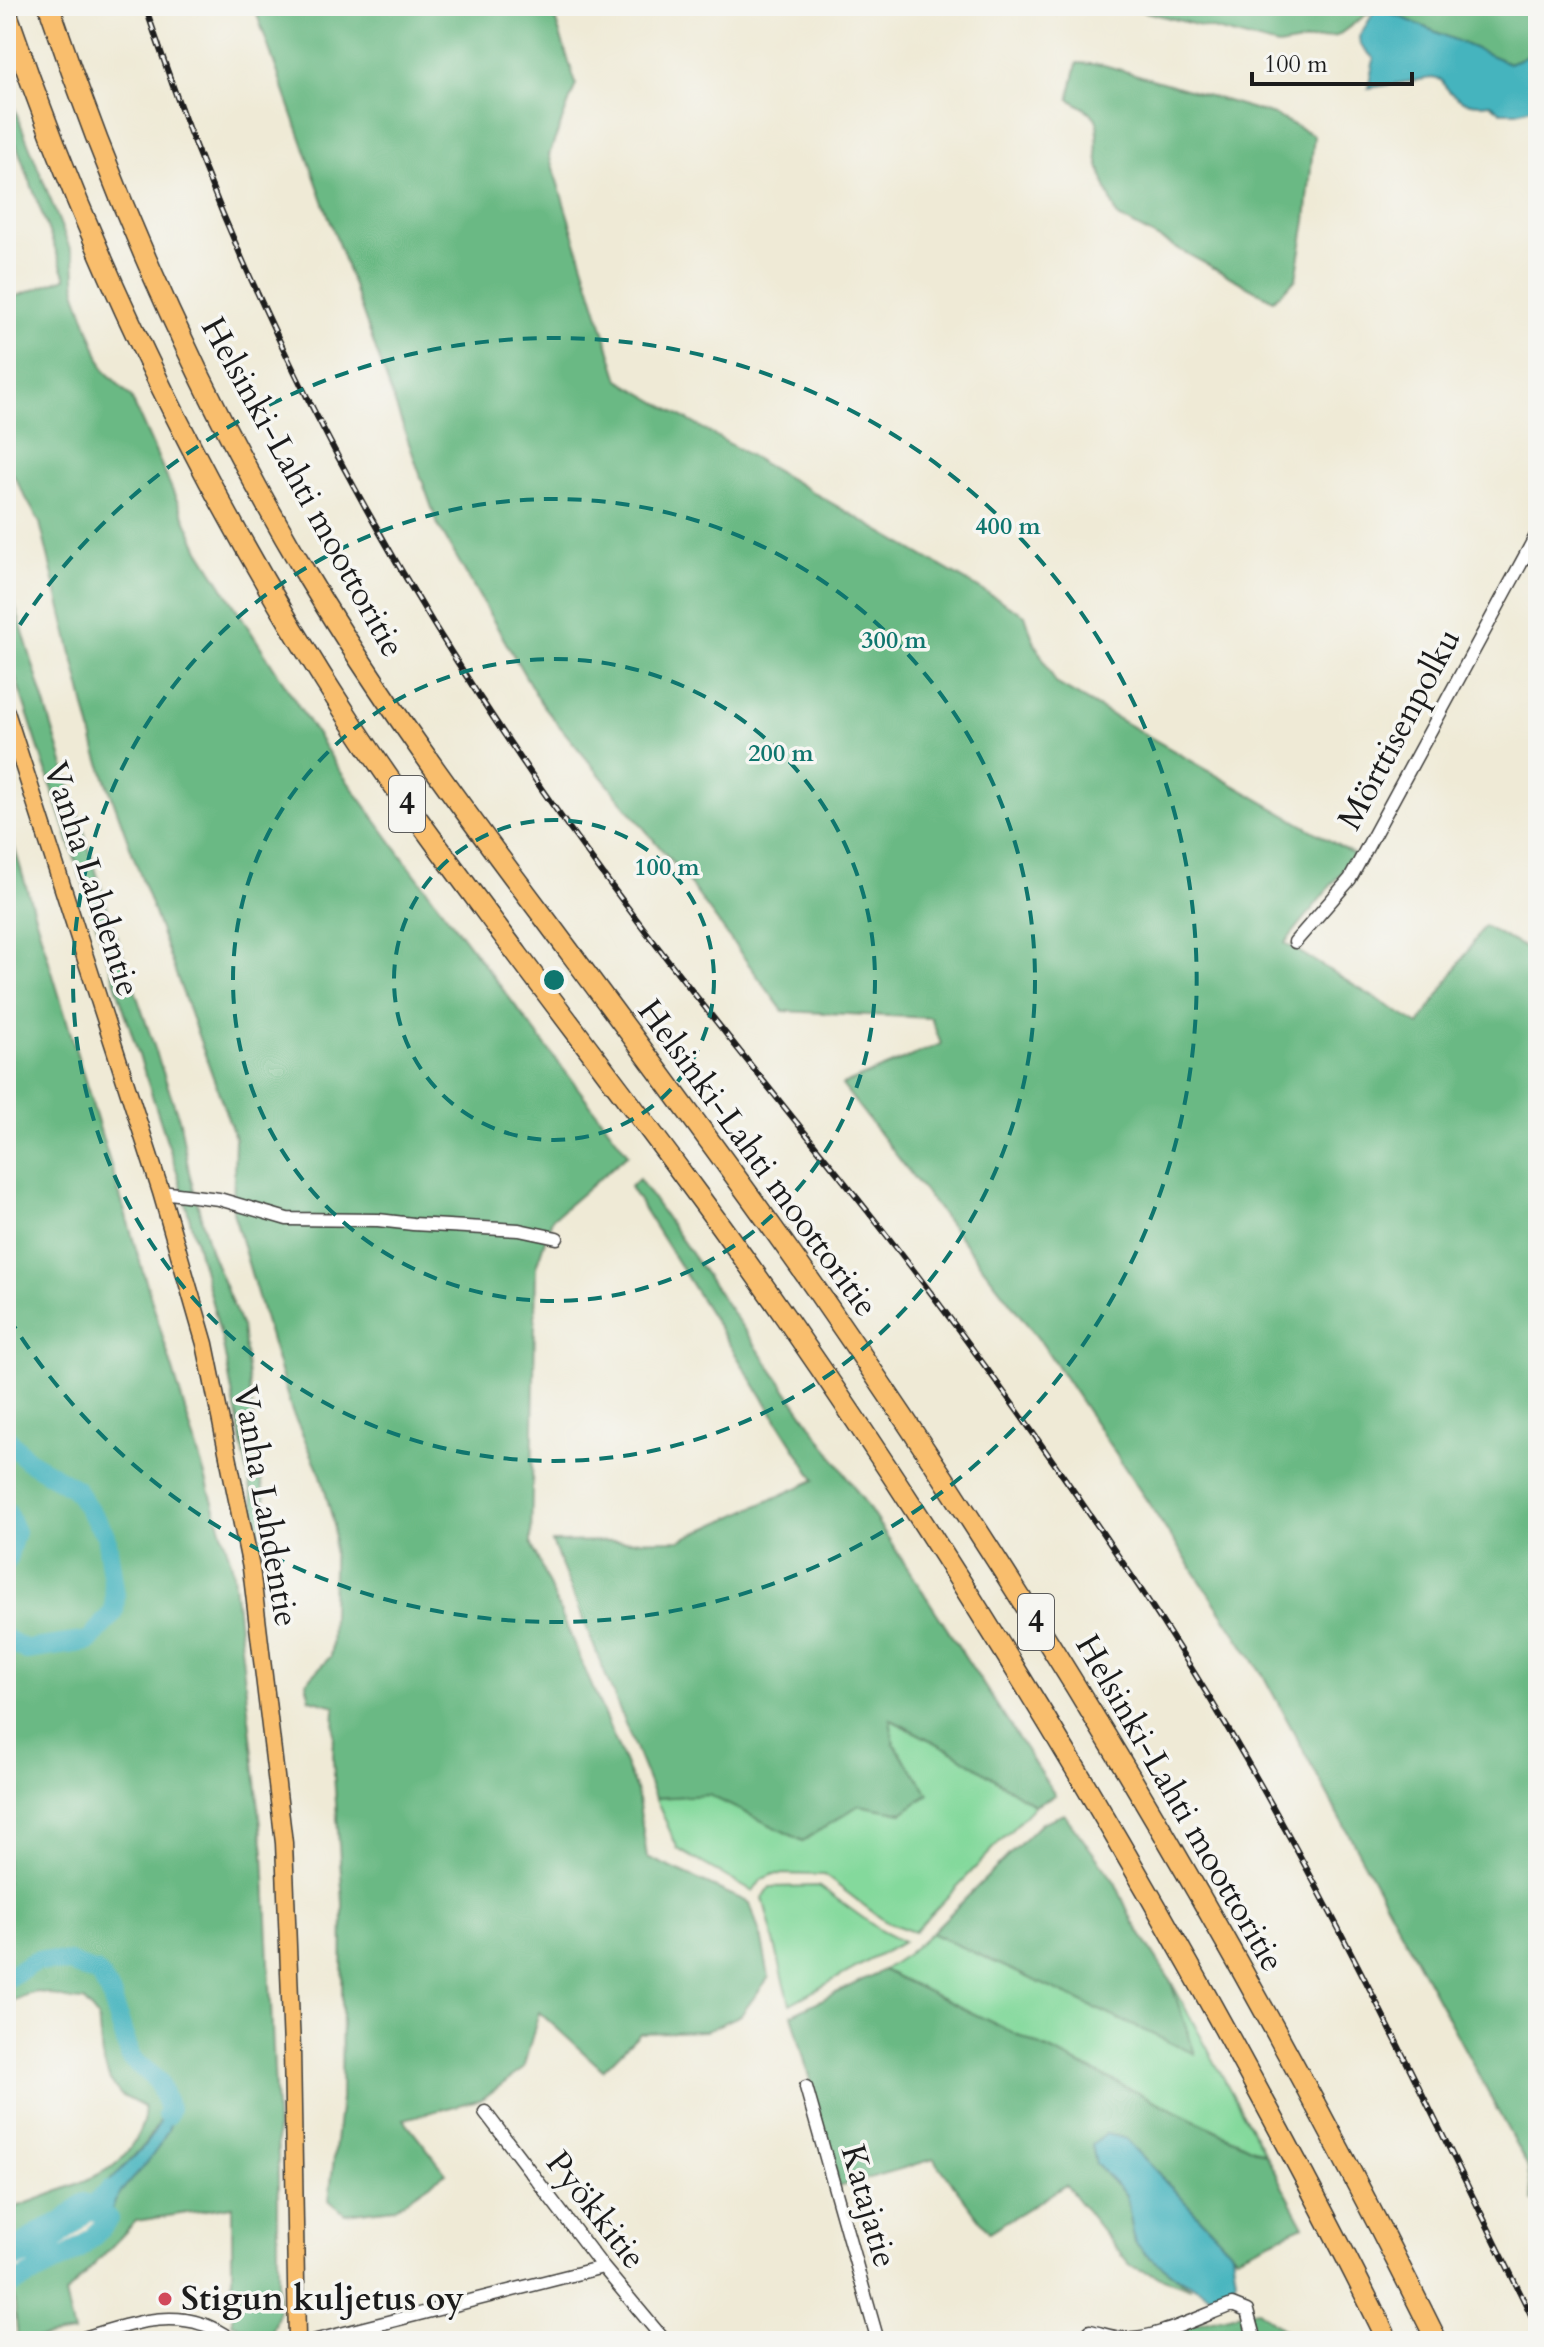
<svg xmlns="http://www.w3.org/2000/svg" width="1544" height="2347" viewBox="0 0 1544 2347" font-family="Cardo,serif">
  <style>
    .green { fill: #84d99c; stroke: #507a5c; stroke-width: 2 }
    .forest { fill: #6bb984; stroke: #446a50; stroke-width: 2 }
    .water { fill: #45b4be; stroke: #30686d; stroke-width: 2 }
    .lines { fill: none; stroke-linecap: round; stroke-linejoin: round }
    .river { stroke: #45b4be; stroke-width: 20 }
    .minor-casing { stroke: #3c3b38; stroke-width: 15 }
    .major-casing { stroke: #3c3b38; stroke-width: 19 }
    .highway-casing { stroke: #3c3b38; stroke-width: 23 }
    .minor { stroke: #fff; stroke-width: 12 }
    .major { stroke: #f9be6d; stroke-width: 16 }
    .highway { stroke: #f9be6d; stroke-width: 20 }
    .rail-casing { stroke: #1c1c1c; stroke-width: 6 }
    .rail { stroke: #f6f6f2; stroke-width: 3; stroke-dasharray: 9; stroke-linecap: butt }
    .ring { fill: none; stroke: #0f766e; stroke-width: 4; stroke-dasharray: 14 10 }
    .poi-dot { fill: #d1495b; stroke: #f6f6f2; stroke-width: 3 }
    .labels { text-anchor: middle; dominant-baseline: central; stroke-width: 7; stroke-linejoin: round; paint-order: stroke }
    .shield { fill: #f6f6f2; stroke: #5d5d5c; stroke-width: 2 }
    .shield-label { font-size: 32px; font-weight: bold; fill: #1c1c1c }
    .street-label { font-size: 34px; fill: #1c1c1c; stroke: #f6f6f2 }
    .poi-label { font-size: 34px; font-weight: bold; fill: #1c1c1c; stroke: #f6f6f2; text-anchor: start }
    .centre { fill: #0f766e; stroke: #f6f6f2; stroke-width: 4 }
    .ring-label { font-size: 24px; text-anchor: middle; font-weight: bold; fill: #0f766e; stroke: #f6f6f2; stroke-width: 7; stroke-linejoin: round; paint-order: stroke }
  </style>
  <rect width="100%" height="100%" fill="#f6f6f2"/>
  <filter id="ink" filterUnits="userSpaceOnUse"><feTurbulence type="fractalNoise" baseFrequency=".0125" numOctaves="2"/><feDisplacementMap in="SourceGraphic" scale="16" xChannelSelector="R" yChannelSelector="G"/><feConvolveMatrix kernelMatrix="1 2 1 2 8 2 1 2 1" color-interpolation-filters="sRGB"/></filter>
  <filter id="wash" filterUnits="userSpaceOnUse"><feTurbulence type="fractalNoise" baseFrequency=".006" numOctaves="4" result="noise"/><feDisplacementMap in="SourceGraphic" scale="32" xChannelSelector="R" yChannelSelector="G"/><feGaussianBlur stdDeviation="1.8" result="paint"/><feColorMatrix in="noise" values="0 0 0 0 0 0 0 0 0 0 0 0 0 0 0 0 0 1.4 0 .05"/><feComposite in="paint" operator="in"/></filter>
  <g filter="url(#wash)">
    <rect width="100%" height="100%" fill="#efead6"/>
    <path class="green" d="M889,1719L952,1751L1035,1805L914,1932L886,1922L824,1875L774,1874L762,1879L753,1892L678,1849L655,1798L709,1794L803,1841L859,1805L902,1813L928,1794L894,1744Z
      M819,1886L881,1931L903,1942L790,2004L763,1898L770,1887Z
      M931,1933L1194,2053L1170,1980L1265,2154L883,1970L907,1954Z"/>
    <path class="forest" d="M254,6H551L576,84L549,155L619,380L1025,615L1034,642L1056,683L1355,855L1285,943L1419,1025L1484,926L1538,955V2204L1533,2201L1527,2165L1263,1675L1043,1345L842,1085L941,1044L931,1018L783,1011L687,880L542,705L438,525Z
      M1123,6H1538V52L1509,63L1377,7L1337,36L1278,46Z
      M1077,63L1104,65L1274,115L1314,135L1306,221L1296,279L1273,300L1117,216C1111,199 1102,180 1098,161C1090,123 1115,124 1069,99Z
      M6,87L74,259L76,293L104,370L131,397L199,550L340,771L409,866L628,1154L552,1219L536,1267L531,1543L637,1792L647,1857L750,1903L762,1940L769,1977L741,2015L706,2031L640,2033L603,2070L539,2012L523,2069L482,2099L404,2119L446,2173L394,2208L345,2214L329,2200L341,2099L343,1903L333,1760L335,1706L310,1699L306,1682L331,1656L334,1525L321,1475L292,1412L233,1212L235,1138L96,752L40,523L6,462V300L66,278L6,117Z
      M6,576L112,923L180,1122L189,1172L210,1250L242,1327L259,1468L278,1568L277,1582L266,1568L222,1340L178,1175L6,648Z
      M6,820L232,1565L264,1853L278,2157V2313L270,2336L232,2323V2206L136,2221L65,2295L74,2333L18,2341L13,2284C43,2270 79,2254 102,2229C109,2222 108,2216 111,2207C115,2199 123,2188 128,2181C152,2152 168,2143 176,2104L163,2110L157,2126L142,2147L113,2179L65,2220L43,2230L16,2249L6,2251V2211C39,2198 76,2187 107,2170C124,2161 148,2126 144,2107L121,2095L110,2081L102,2057L98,2018L84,2001C45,2001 49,1979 6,2005Z
      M639,1179L864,1501L1055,1795L1035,1805L952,1751L890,1719L894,1744L929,1794L902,1813L859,1805L803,1841L709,1795L655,1798L552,1542L680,1540L815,1480L630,1187Z
      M1064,1814L1115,1882L1133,1922L1170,1980L1195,2054L931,1933L1041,1823Z
      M883,1970L1265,2154L1304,2226L1236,2256L1126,2139L1096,2164L1126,2195L1135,2242L1146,2254L1191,2288L1130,2266L1066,2185L989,2232L934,2159L839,2187L792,2014Z
      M1257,2309L1298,2341H1182L1179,2328Z"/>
    <path class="water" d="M1377,7L1509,63L1538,52V106L1517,112H1501L1490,103C1468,107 1452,99 1441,80L1432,78L1368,88L1374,59L1360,44L1359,37Z
      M167,2086L177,2104C172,2124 165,2140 152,2156C136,2177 114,2192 109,2219L84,2203C105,2184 159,2141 162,2112C163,2106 159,2099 157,2093Z
      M1106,2133L1126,2139L1232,2252L1236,2278L1234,2284L1224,2293L1212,2296L1174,2275L1146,2254L1135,2242L1126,2195L1096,2164L1092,2145Z"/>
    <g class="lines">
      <path class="river" d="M6,1437L27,1460L75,1489L106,1535L115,1595L114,1611L89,1641L26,1650L6,1639
        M6,1511L15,1532L6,1562
        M6,1978L37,1960L70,1963L98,1974L110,1992L131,2058L158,2081L169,2108L167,2115
        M6,2260L43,2251L110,2190
        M6,2287C42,2269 84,2254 109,2219L84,2203L65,2220L43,2230L16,2249L10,2251"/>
    </g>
  </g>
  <g filter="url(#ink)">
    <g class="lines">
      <defs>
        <path id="minor" d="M1295,942L1350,879L1538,532
          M161,1192L219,1199L287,1219L378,1220L413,1224L519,1230L557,1238
          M806,2087L878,2341
          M485,2112L603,2267L665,2341
          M1090,2331C1100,2333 1111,2337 1121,2338C1152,2342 1203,2315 1232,2305L1247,2311L1255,2341
          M74,2341C115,2329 160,2310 202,2324C214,2327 225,2336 235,2341
          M313,2341L603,2267"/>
        <path id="major" d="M6,712L161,1192L205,1344L251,1568L284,1843L292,2049L297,2341"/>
        <path id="highway" d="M49,6C116,205 202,399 309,579C379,696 461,807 543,916C636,1041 729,1165 818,1292C1050,1626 1257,1977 1437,2341
          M6,11C91,261 207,500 351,722C403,802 461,878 518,955C608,1075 700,1194 786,1318C949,1553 1099,1799 1236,2050C1289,2147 1340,2242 1388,2341"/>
      </defs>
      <use href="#minor" class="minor-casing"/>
      <use href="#major" class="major-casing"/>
      <use href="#highway" class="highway-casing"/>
      <use href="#minor" class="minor"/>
      <use href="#major" class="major"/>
      <use href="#highway" class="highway"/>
      <defs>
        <path id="rail" d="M145,6C163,57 180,110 201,160C284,371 395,575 523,762C633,924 759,1074 881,1228C968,1339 1050,1455 1129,1572C1290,1809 1411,2073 1538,2329"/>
      </defs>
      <use href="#rail" class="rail-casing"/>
      <use href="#rail" class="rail"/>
    </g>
  </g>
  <g class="ring">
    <circle cx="554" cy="980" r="160"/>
    <circle cx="554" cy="980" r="321"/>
    <circle cx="554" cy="980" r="481"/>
    <path d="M7 645A642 642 0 1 1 7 1315"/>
  </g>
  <circle class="poi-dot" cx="165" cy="2299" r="8"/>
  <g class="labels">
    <g class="shield">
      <rect x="389" y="776" width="36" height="56" rx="6"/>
      <rect x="1018" y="1594" width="36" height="56" rx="6"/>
    </g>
    <g class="shield-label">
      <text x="407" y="804">4</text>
      <text x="1036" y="1622">4</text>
    </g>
    <g class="street-label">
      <text transform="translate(303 487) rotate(61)">Helsinki-Lahti moottoritie</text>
      <text transform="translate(1399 729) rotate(-62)">Mörttisenpolku</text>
      <text transform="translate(92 879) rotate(72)">Vanha Lahdentie</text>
      <text transform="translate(758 1158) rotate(54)">Helsinki-Lahti moottoritie</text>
      <text transform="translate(266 1506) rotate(80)">Vanha Lahdentie</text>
      <text transform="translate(1180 1803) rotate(60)">Helsinki-Lahti moottoritie</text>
      <text transform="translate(869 2206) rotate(74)">Katajatie</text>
      <text transform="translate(596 2210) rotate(52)">Pyökkitie</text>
    </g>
    <g class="poi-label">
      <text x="181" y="2299">Stigun kuljetus oy</text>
    </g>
  </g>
  <circle cx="554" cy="980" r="12" class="centre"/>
  <g class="ring-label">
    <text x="1008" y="534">400 m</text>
    <text x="894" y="648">300 m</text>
    <text x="781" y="761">200 m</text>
    <text x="667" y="875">100 m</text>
  </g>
  <rect width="1544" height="2347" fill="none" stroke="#f6f6f2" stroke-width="32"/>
  <path d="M1252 72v12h160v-12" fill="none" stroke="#1c1c1c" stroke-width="4"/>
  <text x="1264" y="72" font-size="24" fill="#1c1c1c" stroke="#f6f6f2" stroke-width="6" paint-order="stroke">100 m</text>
</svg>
